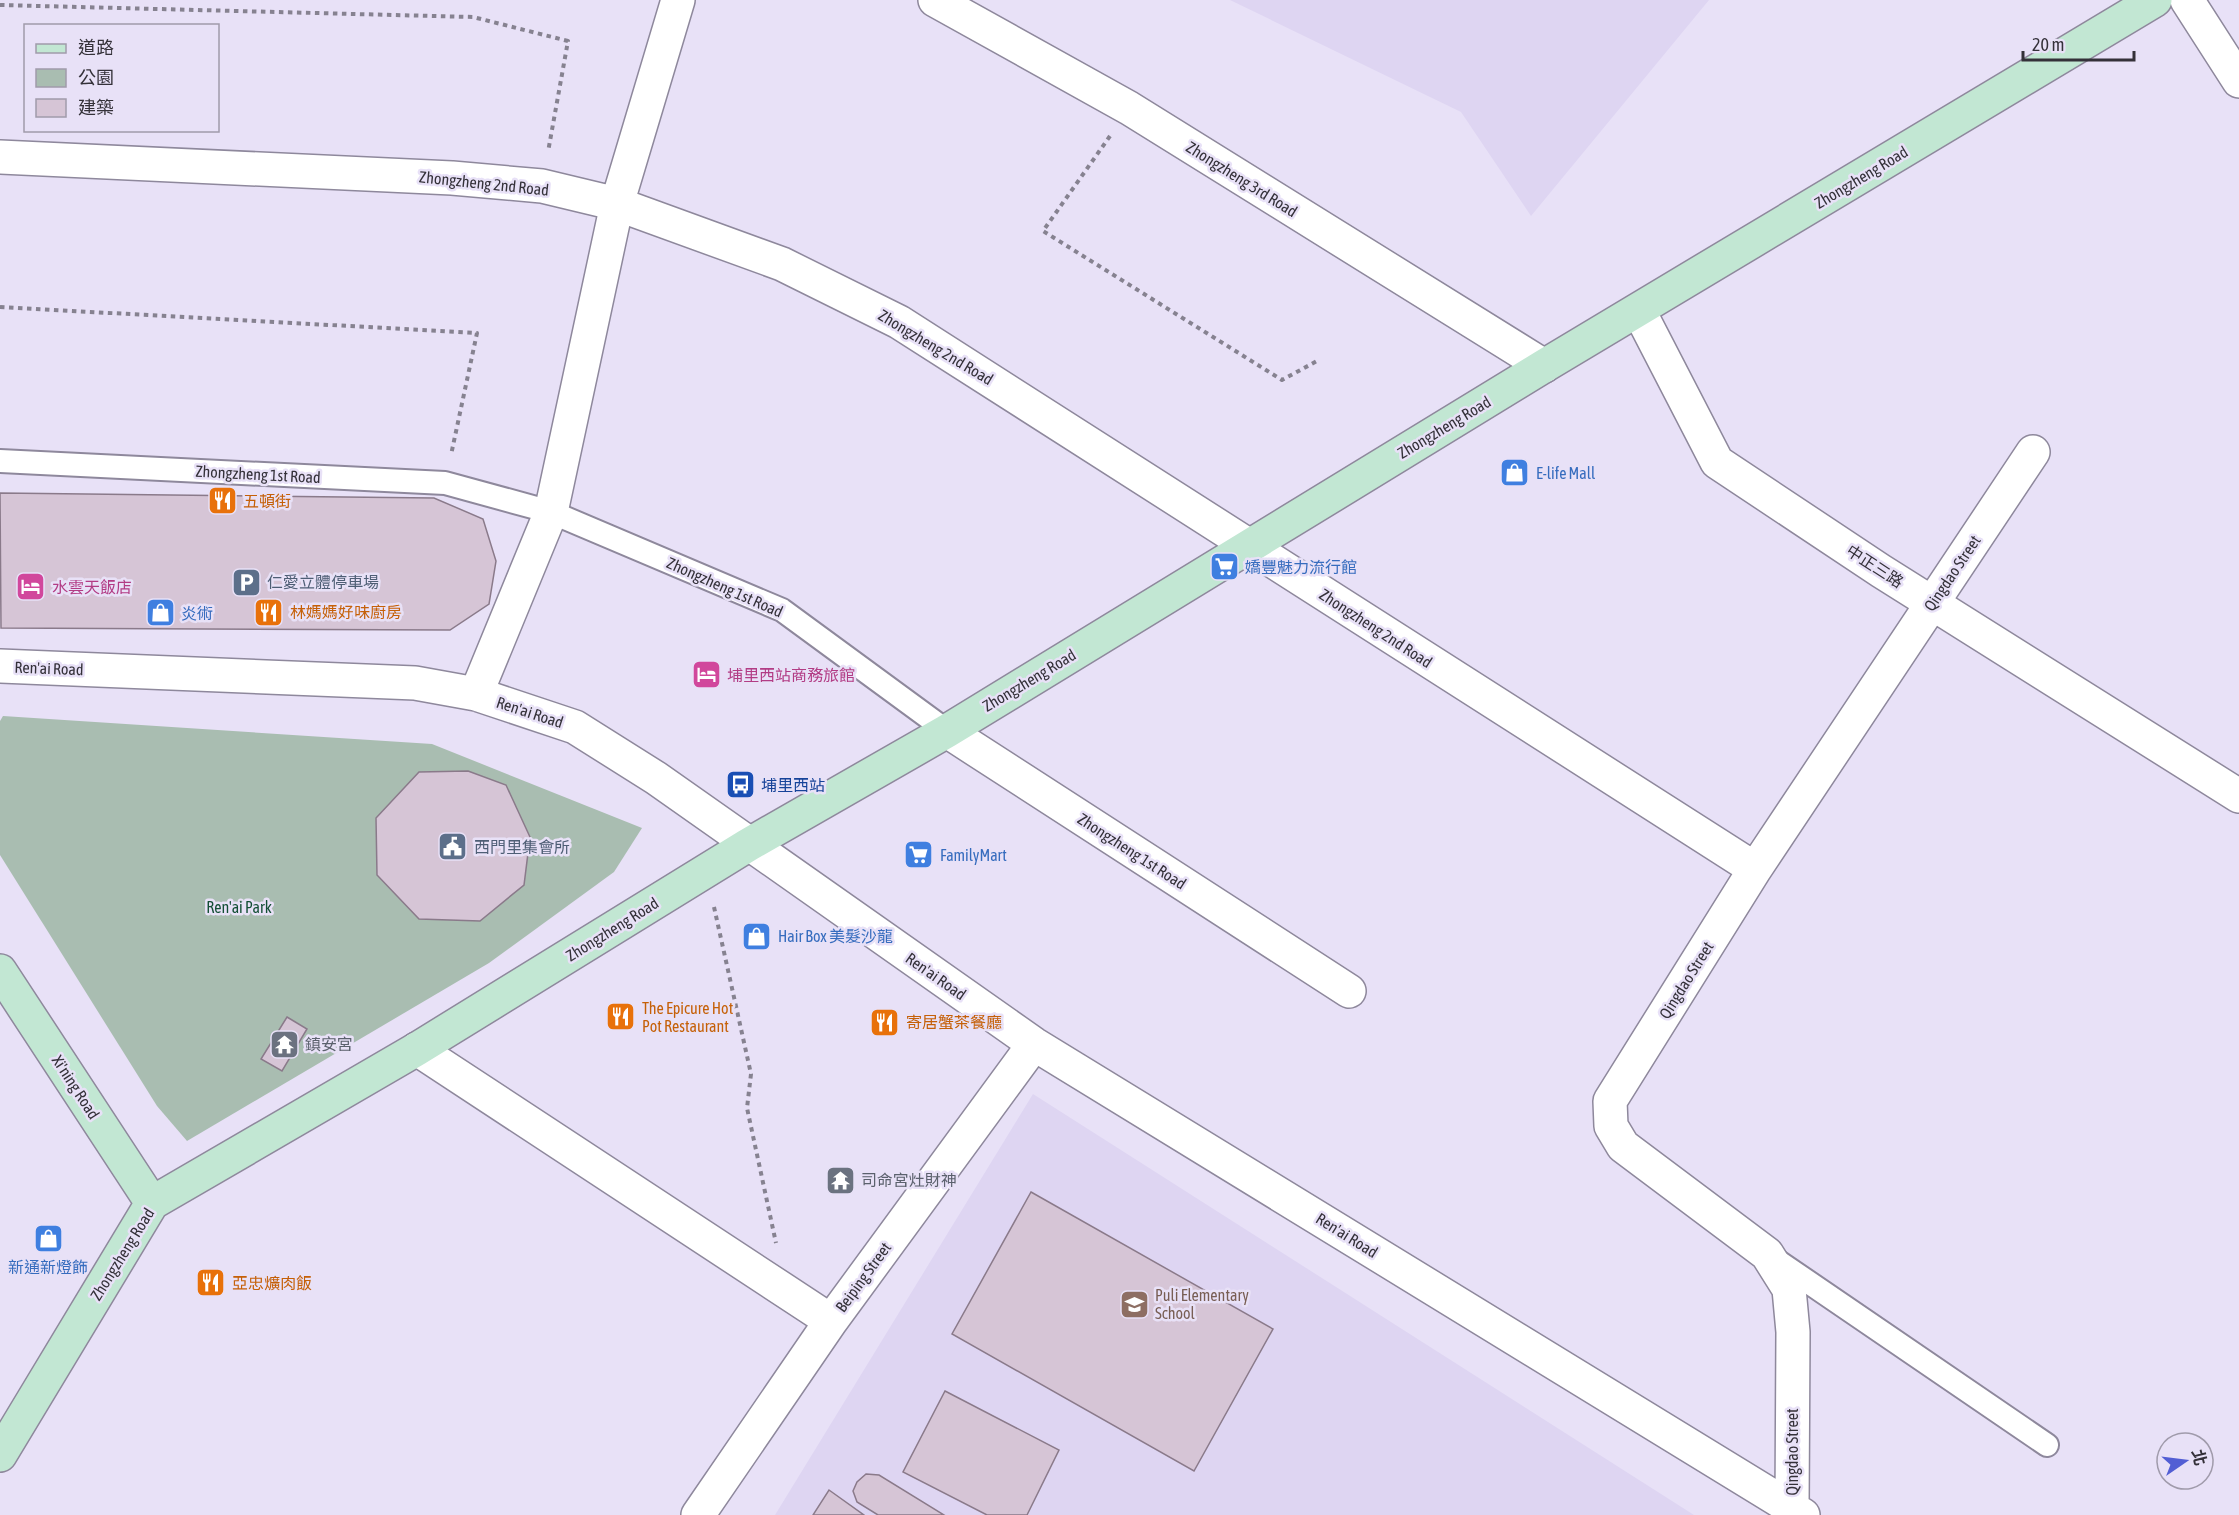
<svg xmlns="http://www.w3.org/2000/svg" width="2239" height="1515" viewBox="0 0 2239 1515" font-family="'Asap Condensed','Noto Sans TC',sans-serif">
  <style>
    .built { fill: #ded5f2 }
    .green { fill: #a9bdb1 }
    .building { fill: #d6c5d6; stroke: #8a7a8a; stroke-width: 1.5 }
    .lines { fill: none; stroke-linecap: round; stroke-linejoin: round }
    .lane-casing { stroke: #8e889c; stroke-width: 26 }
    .street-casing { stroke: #8e889c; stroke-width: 36 }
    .secondary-casing { stroke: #8e889c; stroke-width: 36 }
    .path { stroke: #868290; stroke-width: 4; stroke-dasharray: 4.5 4.5; stroke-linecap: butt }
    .lane { stroke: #fff; stroke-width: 22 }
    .street { stroke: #fff; stroke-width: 33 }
    .secondary { stroke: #c2e7d3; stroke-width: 33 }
    .labels { text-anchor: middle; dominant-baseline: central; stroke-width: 5; stroke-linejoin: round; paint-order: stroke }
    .street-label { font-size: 16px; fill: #343139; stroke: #e8e1f7 }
    .shop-label { font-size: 16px; fill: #366cbe; stroke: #e8e1f7; text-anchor: start }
    .food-label { font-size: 16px; fill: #c56008; stroke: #e8e1f7; text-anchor: start }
    .service-label { font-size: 16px; fill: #4e5e75; stroke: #e8e1f7; text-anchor: start }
    .hotel-label { font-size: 16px; fill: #b23c85; stroke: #e8e1f7; text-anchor: start }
    .transit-label { font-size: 16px; fill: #164399; stroke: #e8e1f7; text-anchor: start }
    .park-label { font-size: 16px; fill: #134f35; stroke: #e8e1f7 }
    .worship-label { font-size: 16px; fill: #5b616d; stroke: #e8e1f7; text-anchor: start }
    .education-label { font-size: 16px; fill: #785e54; stroke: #e8e1f7; text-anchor: start }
  </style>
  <rect width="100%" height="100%" fill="#e8e1f7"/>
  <path class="built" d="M1230,0H1709L1531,216L1461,112Z
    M1033,1094L1694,1515H775Z"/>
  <path class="green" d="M3,716L432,744L642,828L614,872L489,963L187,1141L157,1106L0,855V721Z"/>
  <path class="building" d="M0,493L434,498L483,519L496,561L489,604L450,630L1,628Z
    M468,771L506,785L530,837L524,885L480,921L419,919L377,875L376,818L419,772Z
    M287,1017L307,1029L282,1071L261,1059Z
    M1031,1192L1273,1329L1194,1471L952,1334Z
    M945,1391L1059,1450L1027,1515H987L903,1472Z
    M866,1474L879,1475L944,1515H878L857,1502L853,1491L857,1482Z
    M829,1490L864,1515H813Z"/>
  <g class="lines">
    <defs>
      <path id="lane" d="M0,461L445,483L551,512L782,610L947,731
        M1776,1260L2047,1445"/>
      <path id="street" d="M935,0L1129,108L1544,366
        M2187,0L2239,81
        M0,157L452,178L542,186L617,204L782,264L899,322L1755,869
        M1639,311L1717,462L1881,571L2239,796
        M0,666L415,683L476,694L575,727L656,778L1034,1044L1803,1515
        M476,694L551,512L617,204L678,0
        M947,731L1349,991
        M417,1049L831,1321
        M1792,1508L1793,1332L1789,1289L1767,1254L1623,1146L1611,1126L1610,1101L1755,869L2033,452
        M698,1515L831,1321L1034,1044"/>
      <path id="secondary" d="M0,971L152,1203
        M0,1455L152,1203L417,1049L748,845L947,731L1544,366L2155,0"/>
    </defs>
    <use href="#lane" class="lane-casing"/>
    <use href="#street" class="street-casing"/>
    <use href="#secondary" class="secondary-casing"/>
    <path class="path" d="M0,5L473,17L568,41L548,152
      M1110,136L1043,231L1282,380L1317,361
      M0,307L477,333L451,455
      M714,907L751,1074L747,1108L776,1243"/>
    <use href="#lane" class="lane"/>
    <use href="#street" class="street"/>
    <use href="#secondary" class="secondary"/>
  </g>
  <defs>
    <symbol id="shop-square" viewBox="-11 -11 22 22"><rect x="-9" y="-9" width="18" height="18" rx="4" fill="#3f7fe0" stroke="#e8e1f7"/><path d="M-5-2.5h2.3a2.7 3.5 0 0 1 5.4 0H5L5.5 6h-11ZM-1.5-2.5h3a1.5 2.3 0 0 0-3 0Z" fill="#fff"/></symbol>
    <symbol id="restaurant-square" viewBox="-11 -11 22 22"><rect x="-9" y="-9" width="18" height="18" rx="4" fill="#e8710a" stroke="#e8e1f7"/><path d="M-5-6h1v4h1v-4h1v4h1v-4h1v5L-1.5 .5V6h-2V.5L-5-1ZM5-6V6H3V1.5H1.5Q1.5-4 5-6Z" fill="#fff"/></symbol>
    <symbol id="supermarket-square" viewBox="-11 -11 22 22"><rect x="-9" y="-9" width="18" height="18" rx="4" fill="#3f7fe0" stroke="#e8e1f7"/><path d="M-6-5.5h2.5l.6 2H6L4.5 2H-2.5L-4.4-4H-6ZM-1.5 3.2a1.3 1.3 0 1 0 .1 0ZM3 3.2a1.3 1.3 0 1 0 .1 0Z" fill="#fff"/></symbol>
    <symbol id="parking-square" viewBox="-11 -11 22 22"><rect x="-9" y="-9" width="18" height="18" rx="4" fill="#5c6f8a" stroke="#e8e1f7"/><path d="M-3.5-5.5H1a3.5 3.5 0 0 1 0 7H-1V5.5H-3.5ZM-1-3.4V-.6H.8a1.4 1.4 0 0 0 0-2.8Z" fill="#fff"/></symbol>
    <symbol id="hotel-square" viewBox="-11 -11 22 22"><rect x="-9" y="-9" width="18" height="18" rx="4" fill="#d1479c" stroke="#e8e1f7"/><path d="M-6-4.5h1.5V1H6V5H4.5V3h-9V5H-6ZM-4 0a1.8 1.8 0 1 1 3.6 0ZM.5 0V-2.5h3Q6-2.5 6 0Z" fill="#fff"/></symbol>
    <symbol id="bus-square" viewBox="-11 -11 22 22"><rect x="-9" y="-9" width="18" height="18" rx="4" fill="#1a4fb4" stroke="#e8e1f7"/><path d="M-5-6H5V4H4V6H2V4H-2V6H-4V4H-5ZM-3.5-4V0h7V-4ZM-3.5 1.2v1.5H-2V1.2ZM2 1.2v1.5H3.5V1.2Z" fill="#fff"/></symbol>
    <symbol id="civic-square" viewBox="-11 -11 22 22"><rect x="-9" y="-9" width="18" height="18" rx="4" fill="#5c6f8a" stroke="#e8e1f7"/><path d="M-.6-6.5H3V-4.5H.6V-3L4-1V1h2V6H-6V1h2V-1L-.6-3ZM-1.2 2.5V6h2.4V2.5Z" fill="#fff"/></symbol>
    <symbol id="temple-square" viewBox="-11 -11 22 22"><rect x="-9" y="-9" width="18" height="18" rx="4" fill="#6b7280" stroke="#e8e1f7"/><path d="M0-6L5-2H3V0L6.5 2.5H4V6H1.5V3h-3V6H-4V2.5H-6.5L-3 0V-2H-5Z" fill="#fff"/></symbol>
    <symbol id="school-square" viewBox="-11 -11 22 22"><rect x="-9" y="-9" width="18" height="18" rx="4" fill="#8d6e63" stroke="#e8e1f7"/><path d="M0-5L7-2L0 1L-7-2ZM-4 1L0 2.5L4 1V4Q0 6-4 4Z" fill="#fff"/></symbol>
  </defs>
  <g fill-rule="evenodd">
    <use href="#shop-square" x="1498" y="456" width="33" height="33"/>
    <use href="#restaurant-square" x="206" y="484" width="33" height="33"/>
    <use href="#supermarket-square" x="1208" y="550" width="33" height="33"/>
    <use href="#parking-square" x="230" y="566" width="33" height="33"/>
    <use href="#hotel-square" x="14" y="570" width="33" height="33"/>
    <use href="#restaurant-square" x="252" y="596" width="33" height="33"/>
    <use href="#shop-square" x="144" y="596" width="33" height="33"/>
    <use href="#hotel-square" x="690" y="658" width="33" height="33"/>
    <use href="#bus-square" x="724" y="768" width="33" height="33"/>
    <use href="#civic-square" x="436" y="830" width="33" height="33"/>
    <use href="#supermarket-square" x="902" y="838" width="33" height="33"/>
    <use href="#shop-square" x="740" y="920" width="33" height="33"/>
    <use href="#restaurant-square" x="604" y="1000" width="33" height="33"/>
    <use href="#restaurant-square" x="868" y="1006" width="33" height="33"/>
    <use href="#temple-square" x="268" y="1028" width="33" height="33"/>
    <use href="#temple-square" x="824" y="1164" width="33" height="33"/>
    <use href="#shop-square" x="32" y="1222" width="33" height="33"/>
    <use href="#restaurant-square" x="194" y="1266" width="33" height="33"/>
    <use href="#school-square" x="1118" y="1288" width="33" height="33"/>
  </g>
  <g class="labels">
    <g class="street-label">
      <text transform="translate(1861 177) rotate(-31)">Zhongzheng Road</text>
      <text transform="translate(1242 179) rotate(32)">Zhongzheng 3rd Road</text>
      <text transform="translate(484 183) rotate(6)">Zhongzheng 2nd Road</text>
      <text transform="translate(936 347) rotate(31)">Zhongzheng 2nd Road</text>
      <text transform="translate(1444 427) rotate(-31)">Zhongzheng Road</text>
      <text transform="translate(258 474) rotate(3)">Zhongzheng 1st Road</text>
      <text transform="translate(1875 566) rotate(33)">中正三路</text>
      <text transform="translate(1952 573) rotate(-56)">Qingdao Street</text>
      <text transform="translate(725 587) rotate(24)">Zhongzheng 1st Road</text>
      <text transform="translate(1376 628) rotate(33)">Zhongzheng 2nd Road</text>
      <text transform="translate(49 668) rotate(2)">Ren'ai Road</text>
      <text transform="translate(1029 680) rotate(-31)">Zhongzheng Road</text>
      <text transform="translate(530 712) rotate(18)">Ren'ai Road</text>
      <text transform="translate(1132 851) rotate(33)">Zhongzheng 1st Road</text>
      <text transform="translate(612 929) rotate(-32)">Zhongzheng Road</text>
      <text transform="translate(936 976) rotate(35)">Ren'ai Road</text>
      <text transform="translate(1686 980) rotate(-58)">Qingdao Street</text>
      <text transform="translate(76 1087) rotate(57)">Xi'ning Road</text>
      <text transform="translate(1347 1235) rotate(32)">Ren'ai Road</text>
      <text transform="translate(122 1254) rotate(-58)">Zhongzheng Road</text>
      <text transform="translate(863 1277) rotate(-54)">Beiping Street</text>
      <text transform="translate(1792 1452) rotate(-90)">Qingdao Street</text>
    </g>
    <g class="shop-label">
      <text x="1536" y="473">E-life Mall</text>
      <text x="1245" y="567">嬌豐魅力流行館</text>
      <text x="181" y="613">炎術</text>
      <text x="940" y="855">FamilyMart</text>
      <text x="778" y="936">Hair Box 美髮沙龍</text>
      <text x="48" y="1267" text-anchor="middle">新通新燈飾</text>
    </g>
    <g class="food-label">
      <text x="243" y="501">五頓街</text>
      <text x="290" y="612">林媽媽好味廚房</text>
      <text x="642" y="1008">The Epicure Hot<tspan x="642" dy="18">Pot Restaurant</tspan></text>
      <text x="906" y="1022">寄居蟹茶餐廳</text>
      <text x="232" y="1283">亞忠爌肉飯</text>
    </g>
    <g class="service-label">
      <text x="267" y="582">仁愛立體停車場</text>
      <text x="474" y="847">西門里集會所</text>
    </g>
    <g class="hotel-label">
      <text x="52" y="587">水雲天飯店</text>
      <text x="727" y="675">埔里西站商務旅館</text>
    </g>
    <g class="transit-label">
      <text x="761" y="785">埔里西站</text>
    </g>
    <g class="park-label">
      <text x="239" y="907">Ren'ai Park</text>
    </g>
    <g class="worship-label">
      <text x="305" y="1044">鎮安宮</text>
      <text x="861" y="1180">司命宮灶財神</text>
    </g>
    <g class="education-label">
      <text x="1155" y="1295">Puli Elementary<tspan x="1155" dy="18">School</tspan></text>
    </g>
  </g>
  <rect x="24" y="24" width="195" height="108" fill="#e8e1f7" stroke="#a09bab" stroke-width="1.5"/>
  <rect x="36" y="44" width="30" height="9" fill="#c2e7d3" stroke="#a09bab" stroke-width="1.5"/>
  <text x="78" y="54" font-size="18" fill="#343139">道路</text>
  <rect x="36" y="69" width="30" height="18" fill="#a9bdb1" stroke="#a09bab" stroke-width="1.5"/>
  <text x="78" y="84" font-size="18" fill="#343139">公園</text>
  <rect x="36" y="99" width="30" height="18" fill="#d6c5d6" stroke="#a09bab" stroke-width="1.5"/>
  <text x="78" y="114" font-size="18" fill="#343139">建築</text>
  <g transform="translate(2185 1461) rotate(76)"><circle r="28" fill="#e8e1f7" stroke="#a09bab" stroke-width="1.5"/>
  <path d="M0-4.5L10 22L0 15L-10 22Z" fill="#525ed4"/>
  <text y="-9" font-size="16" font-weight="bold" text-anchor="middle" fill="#343139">北</text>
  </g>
  <path d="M2023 51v9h111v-9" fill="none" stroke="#343139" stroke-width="3"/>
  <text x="2032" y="51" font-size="18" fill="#343139" stroke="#e8e1f7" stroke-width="4.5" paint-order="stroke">20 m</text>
</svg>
